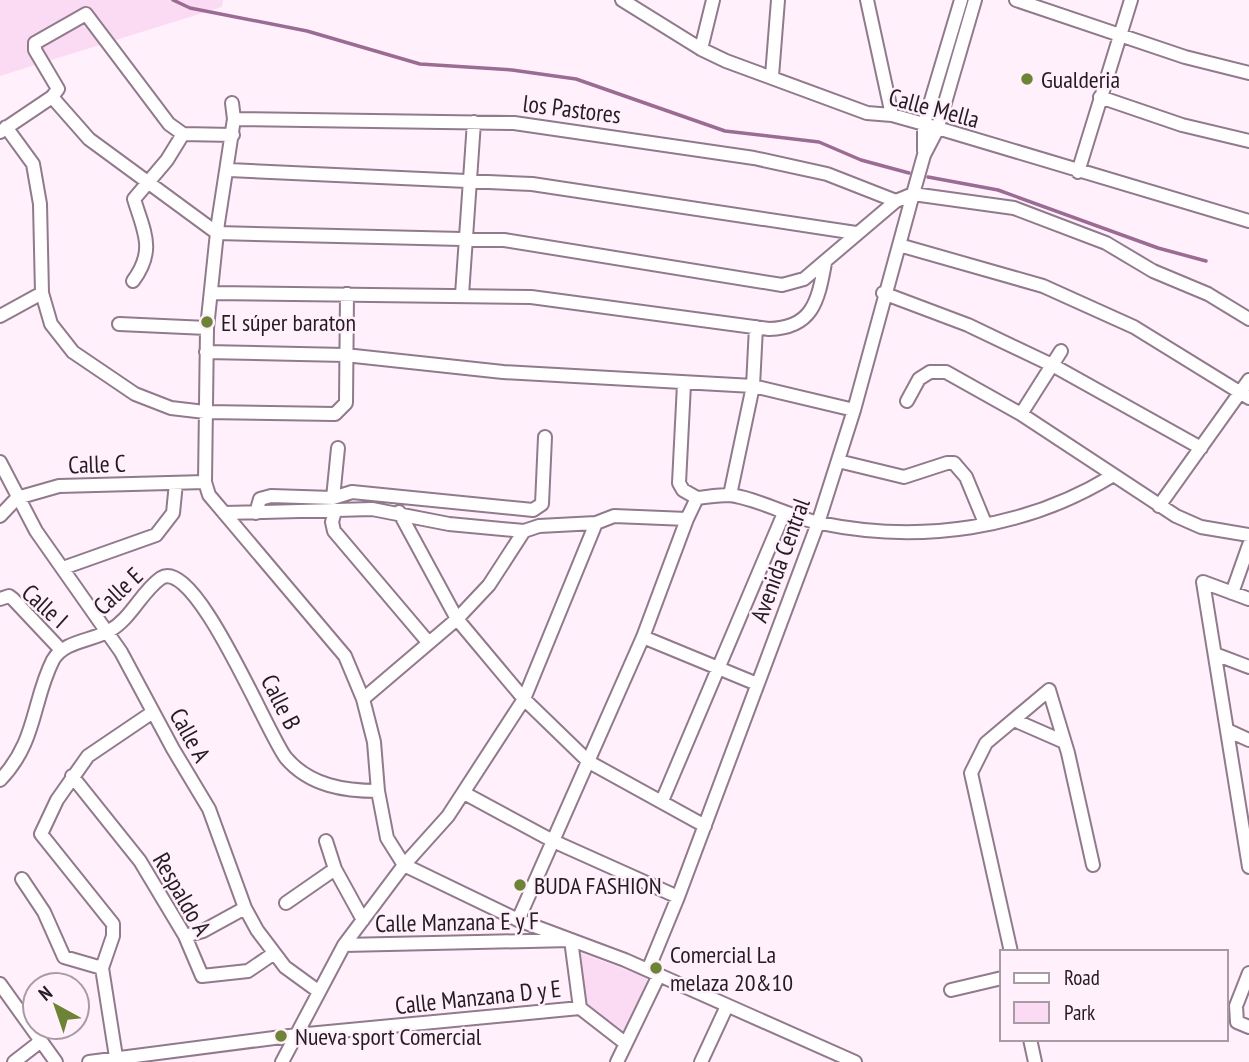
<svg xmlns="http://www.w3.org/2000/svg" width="1249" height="1062" viewBox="0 0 1249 1062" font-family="'PT Sans Narrow',sans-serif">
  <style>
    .green { fill: #fbdbf4 }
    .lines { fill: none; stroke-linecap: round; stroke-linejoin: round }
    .stream { stroke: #9b6c93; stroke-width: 3.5 }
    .minor-casing { stroke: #907a8c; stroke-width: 16 }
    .minor { stroke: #fff; stroke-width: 12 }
    .poi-dot { fill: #6d8335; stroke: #fff0fc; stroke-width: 2.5 }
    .labels { text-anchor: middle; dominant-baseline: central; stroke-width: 5; stroke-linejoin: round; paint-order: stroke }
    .poi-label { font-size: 24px; fill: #251c23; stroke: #fff0fc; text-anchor: start }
    .street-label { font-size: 24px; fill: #251c23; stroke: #fff0fc }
  </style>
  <rect width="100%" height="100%" fill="#fff0fc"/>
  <path class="green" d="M0,0H223L222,7L0,76Z
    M581,953L648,978L623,1034L584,1004Z"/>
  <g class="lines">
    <path class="stream" d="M173,0L190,8L307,31L420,64L512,70L576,79L725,131L819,142L861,160L909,173
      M928,177L998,190L1158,248L1206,261"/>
    <defs>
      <path id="minor" d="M622,0L701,49L726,61L867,113L892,115L924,124L1249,221
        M867,0L892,115
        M1016,0L1185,57L1249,73
        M701,49L713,0
        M772,76L778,0
        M52,97L89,139L217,233L504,240L782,285L804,279L896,201L913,194L1014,208L1106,243L1153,271L1208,294L1249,319
        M1100,97L1182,125L1249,141
        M232,103L234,119L218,223L207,328L205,482L209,495L345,656L363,699L374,742L378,791L387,838L404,865L518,920L625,960L855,1062
        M234,119L514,123L754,158L827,174L896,201
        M6,127L33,164L40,204L42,293L51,324L73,352L135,394L171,408L205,412L335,414L346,403L347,294
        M0,132L52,97L58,89L35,50V43L86,14L169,124L183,134L233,135
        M924,151V124L961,0
        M229,170L532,184L856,233
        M1078,172L1131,0
        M899,245L1043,286L1134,327L1249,398
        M133,281C156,250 144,232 134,199L167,160L183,134
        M211,293L531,297L769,329C812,328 818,302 825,263
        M883,293L968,325L1054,366L1201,448
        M462,295L474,122
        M0,316L42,293
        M119,324L207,328
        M206,352L345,355L503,372L753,386L854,410
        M684,384L679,483L683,490L697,498
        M907,401L919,379L930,372H946L1021,414L1176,516L1201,527L1249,535
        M1021,414L1061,351
        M838,461L904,477L947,463H954L966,477L985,523
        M0,462L36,531L121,652L173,749L209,809L245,908L257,930L285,967L318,991
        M730,495L753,386L756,327
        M333,498L338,448
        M1159,506L1249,380
        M335,511L332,522L334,531L428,642
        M399,512L457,619L524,699L589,762L705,826
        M224,513L372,509L449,524L524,531L539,526L596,523L614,516L687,519L697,498C707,497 719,495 729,495C754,497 793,518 820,523C920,544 1025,529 1112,476
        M256,513L260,499L271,496L333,498L352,492L533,510L542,504L545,437
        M0,516L17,498L59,486L205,482
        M63,568L156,535L173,513L176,483
        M1232,593L1249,545
        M0,599L9,596L13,599L61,650
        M1249,599L1203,582L1249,867
        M643,637L757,684
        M1215,654L1249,667
        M363,699L457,619L489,585L524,531
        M1014,720L1062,741
        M1227,730L1249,740
        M72,776L140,861L185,936L202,976L248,971L273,954
        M0,780C37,742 32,701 53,660C64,641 91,641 109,631C131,619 141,592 161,578C196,556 268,736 286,758C310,786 345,791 378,791
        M464,793L553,841L678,897
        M662,801L784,513
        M326,841L335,869L363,920
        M22,879L44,912L64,957L102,968
        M286,903L335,869
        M518,920L643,637L687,519
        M185,936L203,931L245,908
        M344,945L571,940L580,1008L625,1043
        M1011,952L971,773L986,743L1049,690L1068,753L1093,865
        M648,970L678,897L818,523L854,410L913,194L924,155L937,130L975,0
        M1249,973L1236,1006L1237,1022L1249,1027
        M0,984L56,1062
        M951,990L1002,978
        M1030,1039L1035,1062
        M116,1057L102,968L113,936V924L41,834L57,800L88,756L153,712
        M14,1062L41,1041
        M89,1062L297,1035L580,1008
        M282,1062L344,945L404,865L448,816L524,699L596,523
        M617,1062L659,975
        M701,1062L727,1006"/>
    </defs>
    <use href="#minor" class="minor-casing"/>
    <use href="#minor" class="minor"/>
  </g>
  <g class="poi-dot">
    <circle cx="1027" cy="79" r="7"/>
    <circle cx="207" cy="322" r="7"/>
    <circle cx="520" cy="885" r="7"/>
    <circle cx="656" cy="968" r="7"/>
    <circle cx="281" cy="1036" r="7"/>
  </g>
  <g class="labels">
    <g class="poi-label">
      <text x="1041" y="79">Gualderia</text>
      <text x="221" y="322">El súper baraton</text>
      <text x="534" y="885">BUDA FASHION</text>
      <text x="670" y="954">Comercial La<tspan x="670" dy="28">melaza 20&amp;10</tspan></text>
      <text x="295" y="1036">Nueva sport Comercial</text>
    </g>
    <g class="street-label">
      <text transform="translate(934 108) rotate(15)">Calle Mella</text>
      <text transform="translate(572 109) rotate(7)">los Pastores</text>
      <text transform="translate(97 464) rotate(-2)">Calle C</text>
      <text transform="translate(780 560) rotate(-70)">Avenida Central</text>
      <text transform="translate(118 591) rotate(-43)">Calle E</text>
      <text transform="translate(45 606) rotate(42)">Calle I</text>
      <text transform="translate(281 702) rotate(63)">Calle B</text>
      <text transform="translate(190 735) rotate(61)">Calle A</text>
      <text transform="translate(182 894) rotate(60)">Respaldo A</text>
      <text transform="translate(457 922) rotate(-1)">Calle Manzana E y F</text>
      <text transform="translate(478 997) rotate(-6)">Calle Manzana D y E</text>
    </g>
  </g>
  <rect x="1000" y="950" width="228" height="91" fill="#fff0fc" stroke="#a89ba5" stroke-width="2"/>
  <rect x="1014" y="973" width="35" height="10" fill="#ffffff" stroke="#a89ba5" stroke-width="2"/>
  <text x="1064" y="985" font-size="21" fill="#251c23">Road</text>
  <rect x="1014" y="1002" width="35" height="21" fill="#fbdbf4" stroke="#a89ba5" stroke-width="2"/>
  <text x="1064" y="1020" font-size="21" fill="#251c23">Park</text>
  <g transform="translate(56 1006) rotate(320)"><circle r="33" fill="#fff0fc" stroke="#a89ba5" stroke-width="2"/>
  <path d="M0-5L12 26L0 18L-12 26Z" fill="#6d8335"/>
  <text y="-10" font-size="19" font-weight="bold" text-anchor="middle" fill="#251c23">N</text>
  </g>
</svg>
